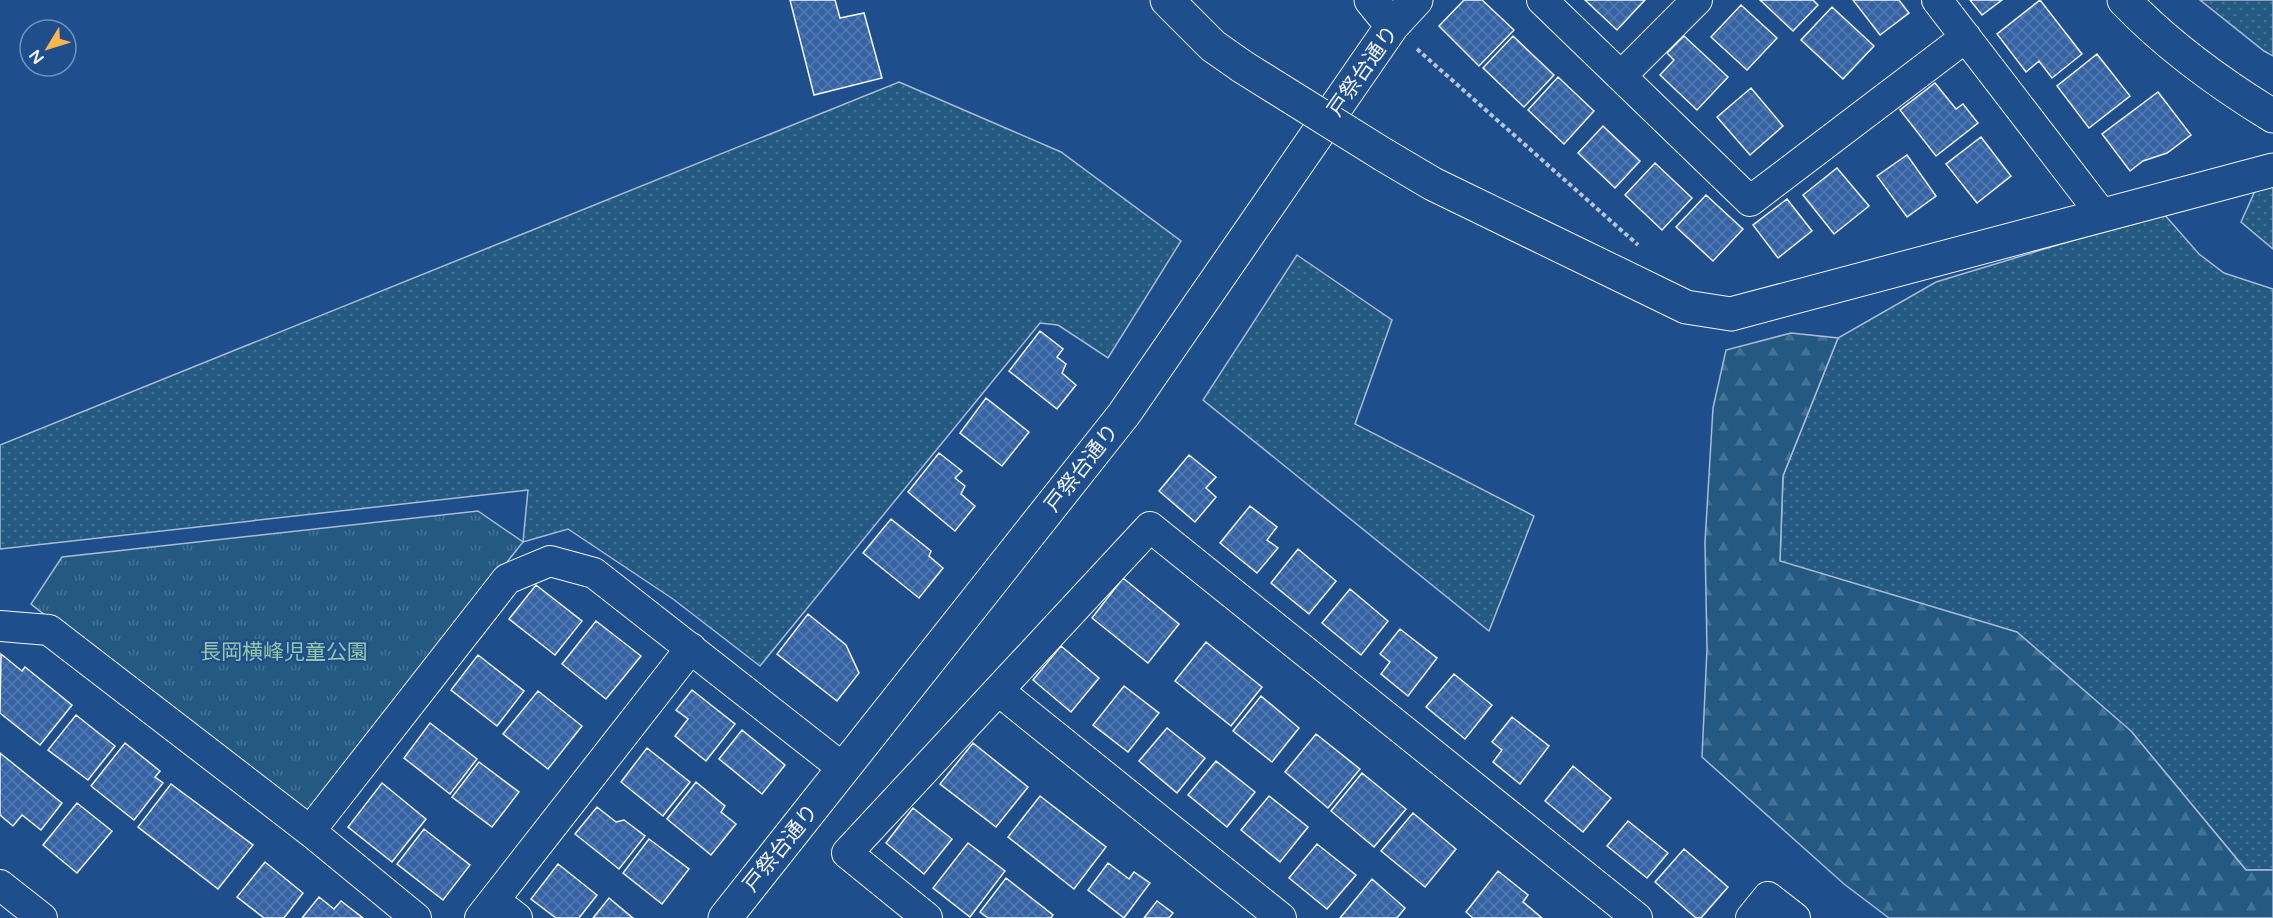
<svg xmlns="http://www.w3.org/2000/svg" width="2273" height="918" viewBox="0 0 2273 918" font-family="'Varela Round','Noto Sans JP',sans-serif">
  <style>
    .grass { fill: url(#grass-dots); stroke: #a8bbd7; stroke-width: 1.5 }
    .forest { fill: url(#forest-firs); stroke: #a8bbd7; stroke-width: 1.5 }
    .park { fill: url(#park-tufts); stroke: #a8bbd7; stroke-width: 1.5 }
    .building { fill: url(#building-cross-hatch); stroke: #f2f6ff; stroke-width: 1.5 }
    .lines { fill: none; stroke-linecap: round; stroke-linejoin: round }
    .street-casing { stroke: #f2f6ff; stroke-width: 32 }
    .secondary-casing { stroke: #f2f6ff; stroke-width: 35 }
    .path { stroke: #b3c4dc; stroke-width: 4; stroke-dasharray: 4.5 3; stroke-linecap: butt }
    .street { stroke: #1f4e8c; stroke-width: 30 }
    .secondary { stroke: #1f4e8c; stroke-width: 33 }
    .secondary-bridge-casing { stroke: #f2f6ff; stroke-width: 35; stroke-linecap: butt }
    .secondary-bridge { stroke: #1f4e8c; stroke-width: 33 }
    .labels { text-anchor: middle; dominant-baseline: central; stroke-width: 4.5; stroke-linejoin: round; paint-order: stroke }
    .street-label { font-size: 21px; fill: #f2f6ff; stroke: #1f4e8c }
    .park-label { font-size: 21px; fill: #97c8a6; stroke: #1f4e8c }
  </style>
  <defs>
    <pattern id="grass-dots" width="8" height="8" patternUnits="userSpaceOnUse" patternTransform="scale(1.5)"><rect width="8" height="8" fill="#245a82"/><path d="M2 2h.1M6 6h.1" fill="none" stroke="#447295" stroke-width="1.8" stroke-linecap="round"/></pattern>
    <pattern id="forest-firs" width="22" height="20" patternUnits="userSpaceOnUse" patternTransform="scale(1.5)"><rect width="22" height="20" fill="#245a82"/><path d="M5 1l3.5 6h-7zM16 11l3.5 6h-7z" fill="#447295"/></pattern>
    <pattern id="park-tufts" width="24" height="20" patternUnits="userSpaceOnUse" patternTransform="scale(1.5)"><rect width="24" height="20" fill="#245a82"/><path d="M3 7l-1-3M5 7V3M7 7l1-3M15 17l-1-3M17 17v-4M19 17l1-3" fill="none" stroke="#447295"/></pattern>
    <pattern id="building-cross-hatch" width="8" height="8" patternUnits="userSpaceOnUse" patternTransform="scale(1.5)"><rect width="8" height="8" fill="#3563a3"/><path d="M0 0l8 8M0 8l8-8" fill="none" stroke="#537ab1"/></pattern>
  </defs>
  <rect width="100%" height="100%" fill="#1f4e8c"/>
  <path class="grass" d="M2200,0H2273V56L2264,51Z
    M899,82L1061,152L1181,241L1108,358L1058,325L1040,323L760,666L673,599L568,529L523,542L528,490L0,549V445Z
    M2273,187V249L2241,222L2255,191Z
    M2163,213L2199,254L2224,273L2273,289V870H2246L2131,731L1780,561L1783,476L1838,338L1936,282Z
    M1297,255L1392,320L1355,424L1534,516L1489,631L1203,400Z"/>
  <path class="forest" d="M1791,333L1838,338L1783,476L1780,561L2017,632L2131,731L2246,870H2273V918H1889L1844,884L1702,757L1707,649L1705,542L1713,408L1726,350Z"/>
  <path class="park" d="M478,511L523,542L303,818L31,604L62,557Z"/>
  <path class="building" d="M790,0H835L840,18L864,13L882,78L814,95Z
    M1464,0H1482L1514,30L1479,66L1439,26Z
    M1585,0H1645L1617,30Z
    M1760,0H1813L1818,5L1793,31Z
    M1853,0H1899L1909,13L1880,35Z
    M1970,0H2002L1982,15Z
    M2040,0L2082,54L2052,78L2039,61L2026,72L1997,34Z
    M1741,5L1777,38L1747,70L1711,37Z
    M1832,7L1874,46L1843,79L1801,40Z
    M1513,36L1554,75L1524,107L1483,68Z
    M1684,36L1728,77L1697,110L1660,75L1674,60L1667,53Z
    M2097,54L2130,96L2089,128L2057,86Z
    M1558,77L1594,111L1564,144L1528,110Z
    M1935,83L1956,109L1963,104L1978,123L1936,156L1900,110Z
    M1751,88L1783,126L1750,155L1717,117Z
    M2158,92L2191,135L2167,153L2143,161L2130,171L2102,134Z
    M1603,126L1640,161L1615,188L1578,153Z
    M1981,137L2011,176L1977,203L1946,164Z
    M1907,155L1936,196L1907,217L1877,176Z
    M1655,163L1692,198L1662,230L1625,195Z
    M1837,168L1869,206L1834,234L1803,195Z
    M1706,195L1743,229L1713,261L1676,227Z
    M1787,199L1812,231L1778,258L1753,225Z
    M1040,331L1063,349L1057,357L1066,364L1062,373L1076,385L1057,409L1009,371Z
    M986,398L1029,432L1002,466L960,433Z
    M939,453L962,471L955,478L965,486L961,494L975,506L955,531L908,492Z
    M1189,455L1216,477L1206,488L1216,497L1195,522L1159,491Z
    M1250,506L1277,527L1267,540L1278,548L1257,573L1220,543Z
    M891,519L931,551L929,556L943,568L919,598L863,553Z
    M1298,549L1336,581L1309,614L1271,583Z
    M1123,578L1179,624L1148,663L1092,618Z
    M536,585L582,621L555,655L509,619Z
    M1350,589L1388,621L1361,655L1322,623Z
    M808,614L846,645L859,673L837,701L777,654Z
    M596,621L641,656L606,699L562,664Z
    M1400,629L1437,658L1408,696L1381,674L1390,662L1380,654Z
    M1206,642L1262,687L1231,726L1175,681Z
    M1061,646L1099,678L1071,712L1033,680Z
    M1,654L22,671L25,667L72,705L40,745L0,713Z
    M478,655L524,691L497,726L451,690Z
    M1454,674L1492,705L1465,739L1426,707Z
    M1124,686L1159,713L1128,752L1093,725Z
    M692,690L735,724L706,761L675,736L688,719L676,710Z
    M538,691L582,726L548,769L503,734Z
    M1261,696L1299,728L1272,762L1233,731Z
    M76,715L115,746L88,780L48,750Z
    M1512,717L1549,746L1520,784L1493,762L1502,750L1492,742Z
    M430,723L477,759L450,794L404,758Z
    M1167,728L1205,758L1177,793L1139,761Z
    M742,730L785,765L762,794L719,759Z
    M1316,734L1360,769L1328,808L1285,772Z
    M125,743L160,771L155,777L163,783L134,820L91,786Z
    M973,743L1028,787L996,827L940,784Z
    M647,748L690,782L663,816L621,782Z
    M0,753L62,803L41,830L22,815L13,826L0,815Z
    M1216,761L1255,792L1227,827L1188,795Z
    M479,762L519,792L492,827L452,797Z
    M1573,766L1611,798L1583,832L1545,801Z
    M1362,773L1406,809L1374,847L1331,811Z
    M696,782L725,806L721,812L736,824L711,855L667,819Z
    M382,783L426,819L392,862L348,827Z
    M171,784L253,845L218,889L138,827Z
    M1040,796L1106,847L1074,889L1008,837Z
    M1269,796L1308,827L1280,862L1241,830Z
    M77,803L112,831L77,873L43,845Z
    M597,807L616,822L624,820L645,836L619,869L575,834Z
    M913,808L952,839L924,874L886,843Z
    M1413,813L1456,849L1425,887L1381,851Z
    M1628,821L1668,853L1647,878L1607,846Z
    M424,829L470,865L443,900L397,864Z
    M649,839L689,869L662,904L623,873Z
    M968,843L1005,871L970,917L933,888Z
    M1317,844L1356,875L1327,909L1289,878Z
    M1684,849L1728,887L1701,918H1696L1655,882Z
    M265,862L303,893L284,918H264L237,897Z
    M1108,863L1129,879L1134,872L1150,883L1124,918L1088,890Z
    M558,864L597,895L579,918H556L531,899Z
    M1498,871L1528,895L1523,902L1542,918H1473L1466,912Z
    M1006,878L1053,915L1051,918H988L980,912Z
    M1372,879L1405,908L1397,918H1340Z
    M319,897L334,909L341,901L363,918H302Z
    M609,898L633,918H593Z
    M1157,901L1173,913L1169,918H1144Z"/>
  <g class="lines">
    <defs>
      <path id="street" d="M1542,0L1750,201L1966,37
        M1937,0L2103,216
        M1622,75L1697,0
        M0,626L49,630L310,831L507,579L550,561L594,573L844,769
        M999,691L1281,918
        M310,831L416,918
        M0,885L42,918
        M494,900L517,918
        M480,918L691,648
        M927,918L847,853L1150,527L1637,918
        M1751,918L1768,897L1795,918"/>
      <path id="secondary" d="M1167,0L1213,46L1243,67
        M1371,0L1392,26
        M2124,0C2168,46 2219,83 2273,116
        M1384,155L1433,184L1686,307L1731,314L2273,170
        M725,918L1124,414L1392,26L1416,0"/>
    </defs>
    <use href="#street" class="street-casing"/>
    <use href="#secondary" class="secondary-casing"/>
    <path class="path" d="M1417,49L1638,245"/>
    <use href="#street" class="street"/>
    <use href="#secondary" class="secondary"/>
    <defs>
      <path id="secondary-bridge" d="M1243,67L1384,155"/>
    </defs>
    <use href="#secondary-bridge" class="secondary-bridge-casing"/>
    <use href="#secondary-bridge" class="secondary-bridge"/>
  </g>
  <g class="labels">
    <g class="street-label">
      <text transform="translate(1363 71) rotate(-55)">戸祭台通り</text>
      <text transform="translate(1082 468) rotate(-52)">戸祭台通り</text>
      <text transform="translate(781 848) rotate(-51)">戸祭台通り</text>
    </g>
    <g class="park-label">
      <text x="284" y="652">長岡横峰児童公園</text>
    </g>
  </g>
  <g transform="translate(48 48) rotate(232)"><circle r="28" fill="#1f4e8c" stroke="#7391ba" stroke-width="1.5"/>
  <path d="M0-4.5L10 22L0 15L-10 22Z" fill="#ffb74d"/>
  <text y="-9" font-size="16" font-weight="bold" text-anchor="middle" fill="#f2f6ff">N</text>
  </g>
</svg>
